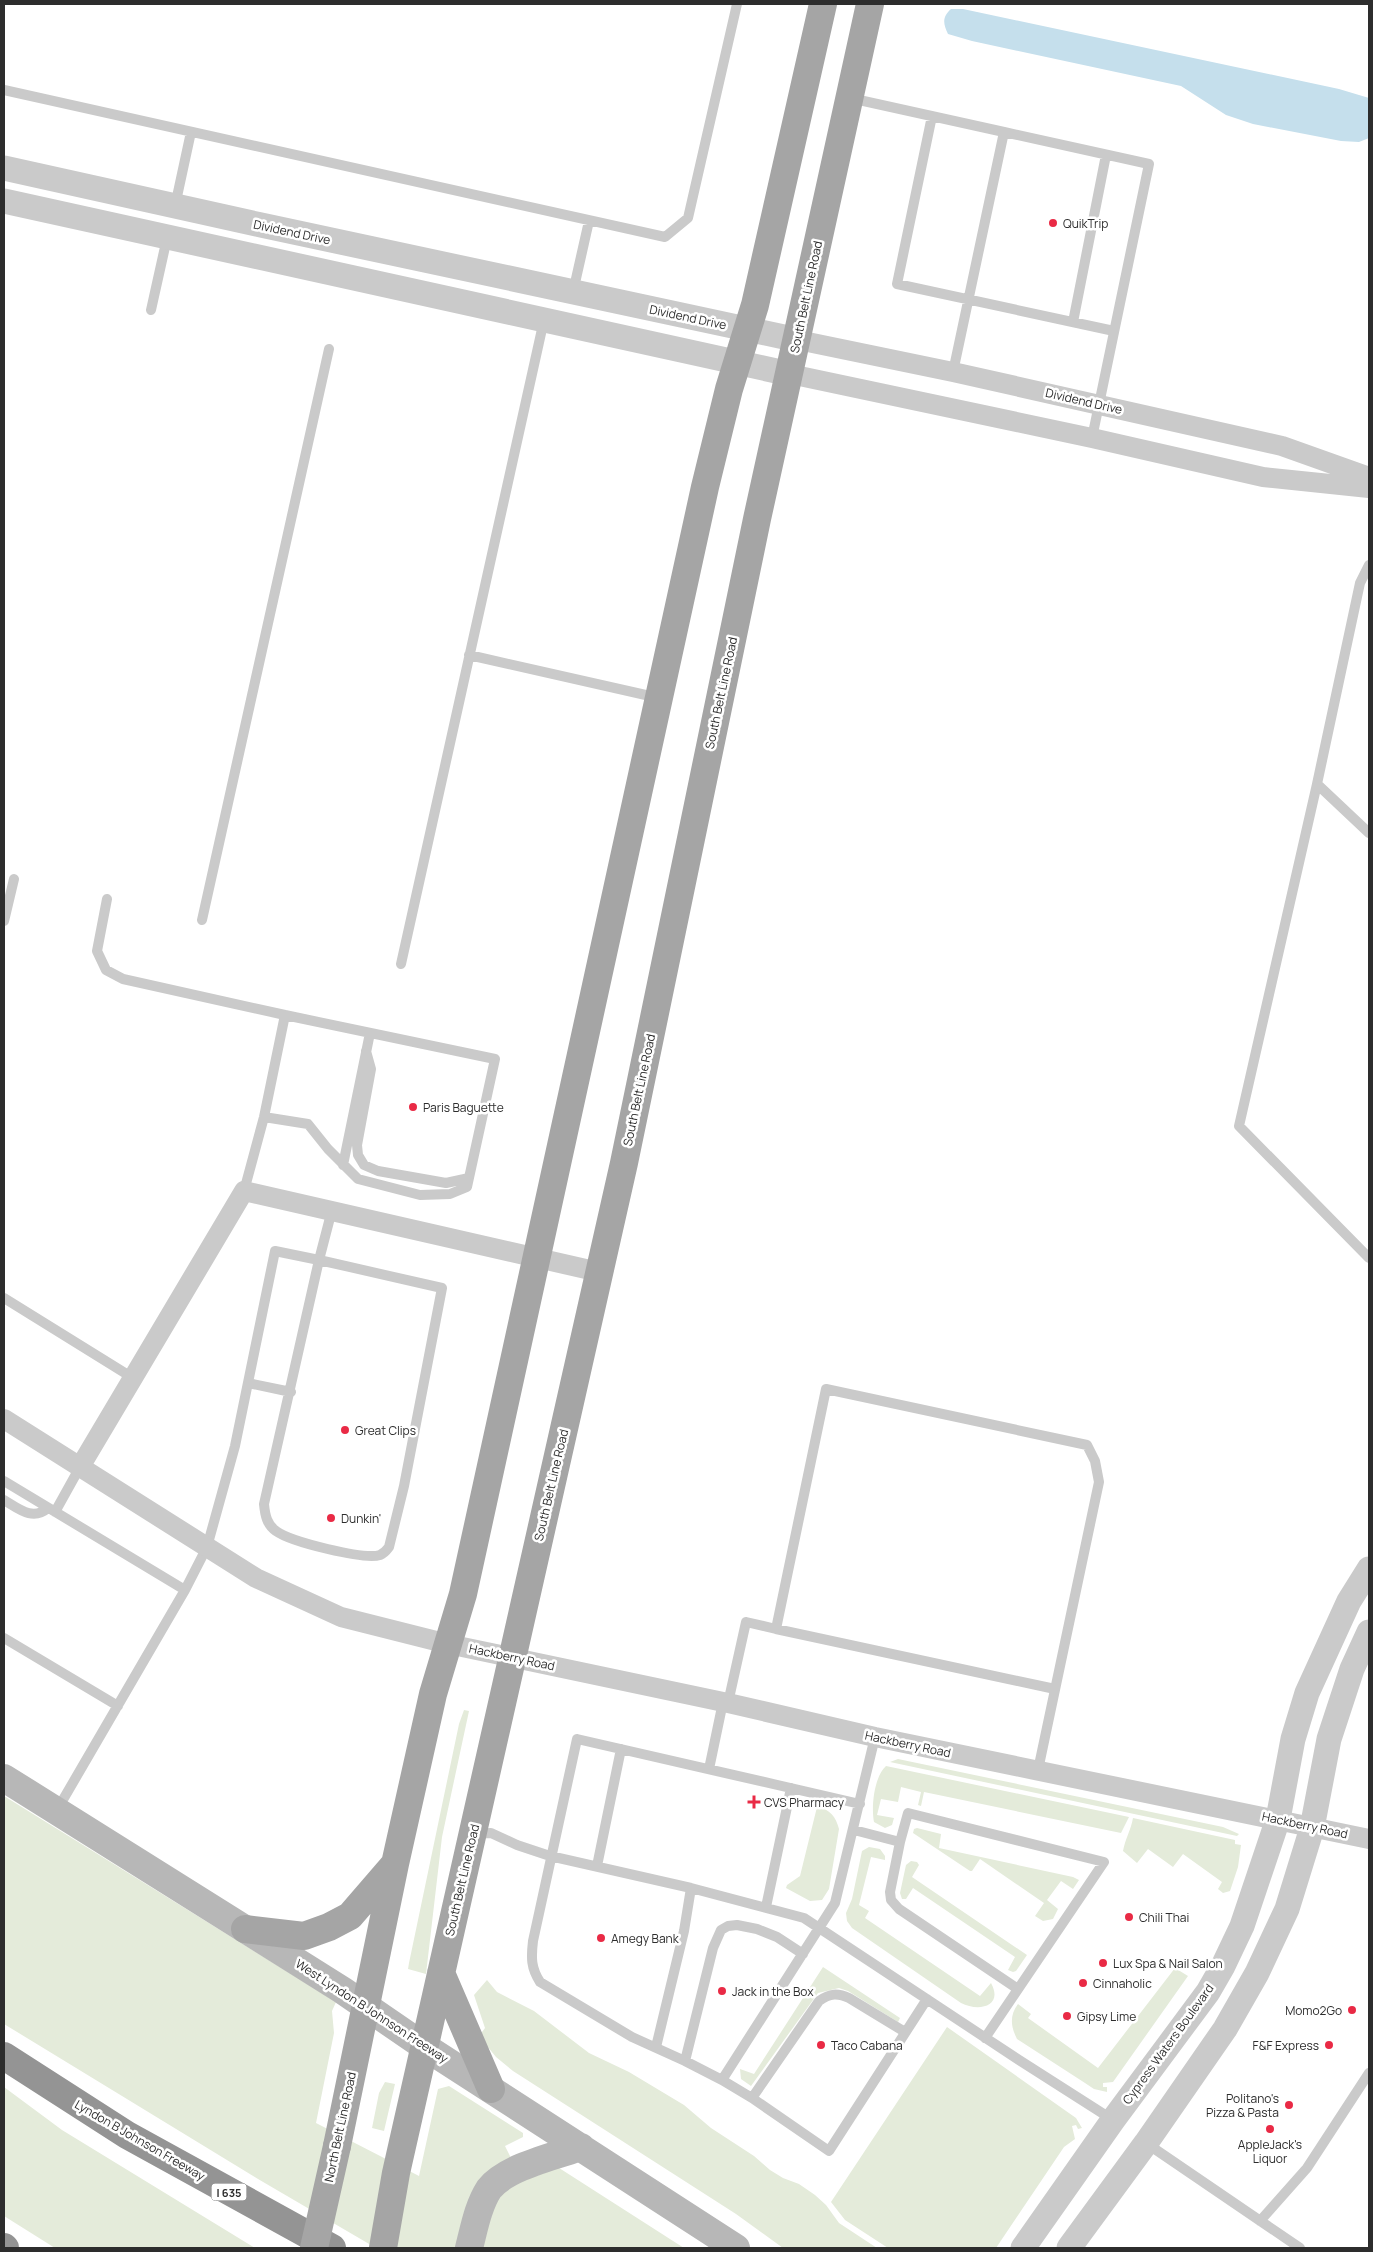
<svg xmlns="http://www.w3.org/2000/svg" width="1373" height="2252" viewBox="0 0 1373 2252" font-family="Manrope,sans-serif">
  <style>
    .green { fill: #e4ebda }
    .water { fill: #c5dfec }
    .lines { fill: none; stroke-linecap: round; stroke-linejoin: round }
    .service { stroke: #cacaca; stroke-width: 10 }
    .minor { stroke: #cacaca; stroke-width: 20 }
    .tertiary { stroke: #cacaca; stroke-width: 25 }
    .secondary { stroke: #b7b7b7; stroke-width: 28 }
    .primary { stroke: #a5a5a5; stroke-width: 28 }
    .motorway { stroke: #949494; stroke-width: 28 }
    .primary-bridge { stroke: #a5a5a5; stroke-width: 28 }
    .poi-dot { fill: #e92a45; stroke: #fff; stroke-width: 2 }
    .labels { text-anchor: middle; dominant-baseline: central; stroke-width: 5; stroke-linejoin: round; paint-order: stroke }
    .shield { fill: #fff; stroke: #6c6c6c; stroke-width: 1 }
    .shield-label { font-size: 11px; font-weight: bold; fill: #2d2d2d }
    .poi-label { font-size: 12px; fill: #2d2d2d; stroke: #fff; text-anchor: start }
    .street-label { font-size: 12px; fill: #2d2d2d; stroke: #fff }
  </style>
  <rect width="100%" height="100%" fill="#fff"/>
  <path class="green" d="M464,1710L469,1711L442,1837L426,1974L408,1969L409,1963L459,1724Z
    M898,1759L1223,1827L1239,1834L1237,1836L890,1762Z
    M886,1766L1129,1817L1121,1833L924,1792L921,1806L918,1805L921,1792L901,1787L898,1802L881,1799L877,1815L894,1818L892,1825L885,1828L874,1822C871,1807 874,1777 886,1766Z
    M4,1796L336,2002L332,2011L334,2033L316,2123L419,2176L438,2089L449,2086L523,2133V2137L505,2146L515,2166H556L684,2248H376L258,2179L4,2024Z
    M817,1807C830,1809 836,1817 839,1829L829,1889L822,1900L810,1901L786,1888L787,1885L800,1876Z
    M1133,1818L1235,1840V1844L1241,1845L1238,1867L1230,1891L1223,1893L1218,1889L1222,1882L1183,1854L1173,1867L1148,1849L1137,1863L1123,1851C1125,1839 1131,1830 1133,1818Z
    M917,1828L941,1834L939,1848L1073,1877L1079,1880L1073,1889L1061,1881L1047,1900L1058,1909L1053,1919L1043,1921L1035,1916L1044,1903L980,1859L972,1871H970L913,1833L914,1829Z
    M869,1847L880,1849L885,1856V1860L871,1857L859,1905L869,1911L865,1918L980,1996L991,1983C1004,2007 978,2012 961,2003L852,1928L847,1921L846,1913L852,1899L862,1851Z
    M911,1861L917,1862L919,1865L912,1877L1027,1955L1016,1971L1013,1972L1008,1970L1015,1957L913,1888L906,1899H902L900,1893L906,1865Z
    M823,1967L900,2018L898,2022L848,1991L839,1988L818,1993L751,2086L741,2079L740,2069L754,2074Z
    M1175,1968L1188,1976L1113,2082L1103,2083V2087H1107V2092L1094,2089L1085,2083L1017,2039C1011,2027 1009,2016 1018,2004L1031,2014L1028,2018L1098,2068Z
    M487,1980L497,1992L534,2011L589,2053L629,2072L684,2105L711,2128L754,2156L770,2170L783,2178L799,2184L815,2195L826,2205L839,2223L877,2248H783L736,2214L513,2071L496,2057L479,2036L485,2028L474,1995Z
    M947,2027L1076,2118L1082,2128L1078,2129L1076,2125L1072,2126L1075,2139L1064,2147L996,2248H888L845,2220L831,2202Z
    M385,2082L395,2084L384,2131L372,2128L379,2093Z
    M4,2087L62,2130L255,2248H55L4,2216Z"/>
  <path class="water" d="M951,9H963L1339,89L1369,98V138L1359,142L1341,141L1253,124L1226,115L1181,86L972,41L948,34C943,24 942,17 951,9Z"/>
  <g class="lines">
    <path class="service" d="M4,90L665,237L688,218L737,4
      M850,98L1004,132L953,372
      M932,116L897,284L1114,331
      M1004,132L1149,164L1092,438
      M175,206L191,132
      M573,292L589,221
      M151,310L167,238
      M1073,322L1106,155
      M1369,565L1360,583L1317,784L1369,833
      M469,655L659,698
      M1317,784L1239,1126L1369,1258
      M107,899L97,951L106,970L123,979L285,1015L264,1117L244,1191
      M202,920L329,349
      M4,921L14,879
      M401,964L544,320
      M366,1051L371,1069L357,1145L358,1155L364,1165L378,1171L446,1183L469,1178
      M264,1117L308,1124L328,1149L358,1179L420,1195L450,1194L467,1187L495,1059L285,1015
      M343,1165L370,1033
      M319,1260L442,1288L404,1486L389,1547C386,1551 385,1553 380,1555C364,1560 291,1542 276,1531C267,1525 265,1515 264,1504Z
      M4,1298L133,1378
      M248,1383L291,1392
      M4,1481L185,1590
      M4,1500C19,1509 33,1521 48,1508
      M55,1512L80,1467
      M776,1629L1055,1689
      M4,1638L118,1706
      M728,1703L746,1622L776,1629L826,1389L1087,1445L1095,1461L1099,1482L1038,1770
      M875,1737L835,1903L722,2080L752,2098L829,2151L927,1999
      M709,1769L723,1702
      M57,1810L185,1590L207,1547L235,1446L275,1251L319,1260L332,1210
      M854,1830L900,1842L908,1813L1104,1862L985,2038
      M474,1834L491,1833L517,1845L550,1856L691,1888L804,1918L1019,2060L1113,2120
      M900,1842L890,1892L891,1900L899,1909L1018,1989
      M597,1866L621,1749
      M766,1907L791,1788
      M656,2047L684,1931L691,1888
      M685,2061L713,1948L721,1930L728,1926L737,1925L757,1929L777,1937L803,1954
      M722,2080L685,2061L632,2037L540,1982C531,1968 531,1958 533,1941L577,1739L860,1804
      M752,2098L819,2001C830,1993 838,1993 849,1998L905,2032
      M1146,2143L1300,2248
      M1260,2221L1307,2168L1369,2073"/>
    <path class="minor" d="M798,340L953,372L1282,446L1369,477
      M790,374L1092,438L1263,477L1369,488
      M4,1419L256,1578L341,1617L448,1644L728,1703L875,1737L1369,1839
      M80,1467L244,1191L599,1272"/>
    <path class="tertiary" d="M4,168L261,225L798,340
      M4,201L790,374
      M1023,2248L1113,2120L1208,1992L1223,1966L1242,1926L1278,1819L1293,1739L1307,1693L1349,1601L1369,1569
      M1069,2248L1146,2143L1225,2029L1257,1973L1287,1909L1312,1828L1329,1739L1352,1669L1369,1632"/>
    <path class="secondary" d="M4,1778L342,1990L425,2047L736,2248
      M469,2248C474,2229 478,2206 489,2189C506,2167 555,2156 581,2147"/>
    <path class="primary" d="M245,1929L304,1936L329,1927L350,1916L394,1865
      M441,1973L491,2089
      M337,2146L395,1864L433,1694L463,1594L705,487L729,389L755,305L823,4
      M383,2248L396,2173L624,1163L757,519L870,4"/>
    <path class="motorway" d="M4,2056L127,2135L332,2248
      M4,2247L5,2248"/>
    <path class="primary-bridge" d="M314,2248L337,2146"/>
  </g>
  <g class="poi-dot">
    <circle cx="1053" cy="223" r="5"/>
    <circle cx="413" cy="1107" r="5"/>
    <circle cx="345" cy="1430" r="5"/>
    <circle cx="331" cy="1518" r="5"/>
    <path d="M751.5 1794.5h5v5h5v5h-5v5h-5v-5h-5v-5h5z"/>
    <circle cx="1129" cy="1917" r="5"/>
    <circle cx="601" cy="1938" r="5"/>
    <circle cx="1103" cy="1963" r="5"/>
    <circle cx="1083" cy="1983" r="5"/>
    <circle cx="722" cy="1991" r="5"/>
    <circle cx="1352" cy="2010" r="5"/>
    <circle cx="1067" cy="2016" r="5"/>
    <circle cx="821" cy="2045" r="5"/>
    <circle cx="1329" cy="2045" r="5"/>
    <circle cx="1289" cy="2105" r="5"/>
    <circle cx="1270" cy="2129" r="5"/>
  </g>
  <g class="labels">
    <rect class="shield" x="211.5" y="2183.5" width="35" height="17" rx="4"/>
    <g class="shield-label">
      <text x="229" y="2192">I 635</text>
    </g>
    <g class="poi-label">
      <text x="1063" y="223">QuikTrip</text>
      <text x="423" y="1107">Paris Baguette</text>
      <text x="355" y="1430">Great Clips</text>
      <text x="341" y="1518">Dunkin'</text>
      <text x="764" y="1802">CVS Pharmacy</text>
      <text x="1139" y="1917">Chili Thai</text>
      <text x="611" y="1938">Amegy Bank</text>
      <text x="1113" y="1963">Lux Spa &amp; Nail Salon</text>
      <text x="1093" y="1983">Cinnaholic</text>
      <text x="732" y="1991">Jack in the Box</text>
      <text x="1342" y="2010" text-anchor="end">Momo2Go</text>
      <text x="1077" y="2016">Gipsy Lime</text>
      <text x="831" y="2045">Taco Cabana</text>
      <text x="1319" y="2045" text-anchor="end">F&amp;F Express</text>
      <text x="1279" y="2098" text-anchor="end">Politano's<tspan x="1279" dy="14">Pizza &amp; Pasta</tspan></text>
      <text x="1270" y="2144" text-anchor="middle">AppleJack's<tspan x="1270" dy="14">Liquor</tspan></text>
    </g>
    <g class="street-label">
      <text transform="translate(292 232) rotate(12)">Dividend Drive</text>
      <text transform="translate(806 297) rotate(-78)">South Belt Line Road</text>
      <text transform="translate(688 317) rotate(12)">Dividend Drive</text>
      <text transform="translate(1084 401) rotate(13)">Dividend Drive</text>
      <text transform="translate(721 693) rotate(-78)">South Belt Line Road</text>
      <text transform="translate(639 1090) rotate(-78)">South Belt Line Road</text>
      <text transform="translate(551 1485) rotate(-77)">South Belt Line Road</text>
      <text transform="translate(512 1657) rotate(12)">Hackberry Road</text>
      <text transform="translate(908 1744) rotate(12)">Hackberry Road</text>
      <text transform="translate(1305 1825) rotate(12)">Hackberry Road</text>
      <text transform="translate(462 1880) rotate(-77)">South Belt Line Road</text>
      <text transform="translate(372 2011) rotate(33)">West Lyndon B Johnson Freeway</text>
      <text transform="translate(1168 2044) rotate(-54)">Cypress Waters Boulevard</text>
      <text transform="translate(340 2127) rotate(-78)">North Belt Line Road</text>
      <text transform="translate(140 2140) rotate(30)">Lyndon B Johnson Freeway</text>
    </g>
  </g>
  <rect width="1373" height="2252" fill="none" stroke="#2d2d2d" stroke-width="10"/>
</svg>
